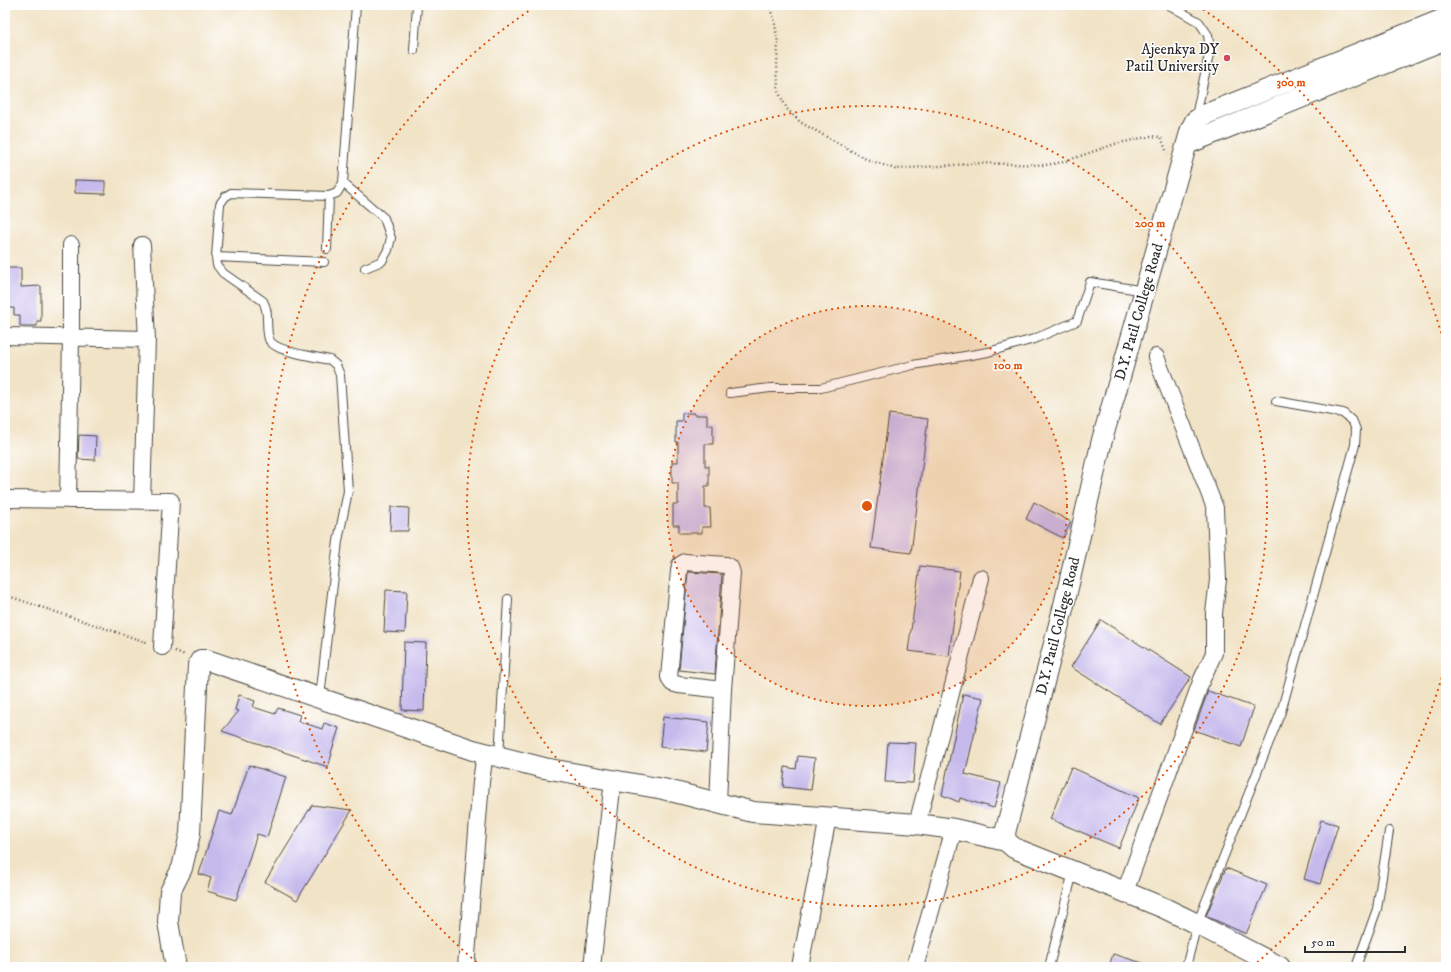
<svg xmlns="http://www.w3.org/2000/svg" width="1451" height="972" viewBox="0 0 1451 972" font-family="'IM FELL DW Pica',serif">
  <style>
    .building { fill: #c6baec }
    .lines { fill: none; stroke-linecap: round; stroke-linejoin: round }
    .service-casing { stroke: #494742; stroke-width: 10 }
    .minor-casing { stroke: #494742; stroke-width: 18 }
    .tertiary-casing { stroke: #494742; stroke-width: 22 }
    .path { stroke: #494742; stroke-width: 2.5; stroke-dasharray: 1 3; stroke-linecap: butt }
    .service { stroke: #fff; stroke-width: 8 }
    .minor { stroke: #fff; stroke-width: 16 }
    .tertiary { stroke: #fff; stroke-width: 20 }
    .ring { fill: none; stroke: #df570e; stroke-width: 2; stroke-dasharray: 2 4 }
    .poi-dot { fill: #d1495b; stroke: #fff; stroke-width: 1.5 }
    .labels { text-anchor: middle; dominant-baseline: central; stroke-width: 3; stroke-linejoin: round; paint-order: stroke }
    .poi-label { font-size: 15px; fill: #2b2b2b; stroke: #fff; text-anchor: end }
    .street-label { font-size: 15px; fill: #2b2b2b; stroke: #fff }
    .centre { fill: #df570e; stroke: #fff; stroke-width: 2 }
    .ring-label { font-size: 12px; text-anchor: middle; font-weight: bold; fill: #df570e; stroke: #fff; stroke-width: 3; stroke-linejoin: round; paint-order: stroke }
  </style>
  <rect width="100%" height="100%" fill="#fff"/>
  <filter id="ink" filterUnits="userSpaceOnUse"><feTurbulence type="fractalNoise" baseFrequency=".025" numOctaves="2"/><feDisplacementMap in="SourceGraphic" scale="8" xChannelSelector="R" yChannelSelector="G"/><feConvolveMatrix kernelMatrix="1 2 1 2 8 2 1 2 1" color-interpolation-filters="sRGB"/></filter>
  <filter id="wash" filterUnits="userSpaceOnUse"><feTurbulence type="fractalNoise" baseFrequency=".012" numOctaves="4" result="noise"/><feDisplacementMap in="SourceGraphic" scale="16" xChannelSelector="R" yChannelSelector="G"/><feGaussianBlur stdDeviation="0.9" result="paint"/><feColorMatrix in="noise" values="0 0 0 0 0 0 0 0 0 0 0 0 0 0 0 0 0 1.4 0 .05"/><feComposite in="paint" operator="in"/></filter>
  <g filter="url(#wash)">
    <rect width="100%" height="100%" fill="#f1e3c6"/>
    <g id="blocks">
      <path class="building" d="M75,180L105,181V194L75,193Z
        M7,268H21V287L41,286V321H37V326H20V315H14V308H7Z
        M682,413H694V415H707V425H713V444H705V466H709V486H705V508H710L711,527H702V533H679V525H673V504H678V483H672V462H678V442H676V421H682Z
        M889,414L928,419L911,553L871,548Z
        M79,435L96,436L95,460L78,459Z
        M1034,502L1071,522L1063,538L1026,519Z
        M391,507L409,508L408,531H390Z
        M920,566L960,571L949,656L908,651Z
        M688,572L722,574L715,674L679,670Z
        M386,590L407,591L405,633L384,632Z
        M1101,620L1191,677L1160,724L1071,667Z
        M404,642L426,643L424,711L402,710Z
        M1208,691L1254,707L1241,747L1194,730Z
        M963,694L983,698L965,774L1001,783L994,808L960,798L959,802L942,795Z
        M239,695L255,701L253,707L275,714L278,708L300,715L298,721L322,729L324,723L339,728L331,753L332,754L328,767L222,731L239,711L235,710Z
        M663,717L709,722L706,752L660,747Z
        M888,742L916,743L913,783L885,782Z
        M798,756L815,758L811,790L783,787L785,767L796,769Z
        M249,765L286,777L267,837L257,834L236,900L207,891L211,878L199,874L219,811L232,815Z
        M1071,767L1139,798L1119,848L1050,819Z
        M312,805L352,810L297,900L265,882Z
        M1321,820L1338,825L1320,884L1304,879Z
        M1226,868L1267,885L1246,934L1206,916Z
        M1113,954L1146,964L1145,967H1109Z"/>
    </g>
  </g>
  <g filter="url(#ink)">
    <use href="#blocks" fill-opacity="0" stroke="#494742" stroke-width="1"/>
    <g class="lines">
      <defs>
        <path id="service" d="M1169,5L1199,22L1208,35L1210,50L1196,116
          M414,50L417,5
          M343,183L384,218L391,238L388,250L382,261L365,268
          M327,249L329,196
          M216,257L324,262
          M730,393L770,388H821L913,365L988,352L1034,339L1077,321L1090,282L1145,291
          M320,697L338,541L348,491L340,375L336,365L330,360C317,357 273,352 269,339C265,326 270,313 263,301L223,273L217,265L216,257L220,204L225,197L231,193L329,196L337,193L343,183L356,5
          M499,756L508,599
          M1049,967L1073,872
          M1186,967L1197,924L1281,712L1355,445L1356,430L1353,422L1343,413L1276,401
          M1356,967L1377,909L1389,831"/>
        <path id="minor" d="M142,245L147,339
          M5,336L147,339L142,501
          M5,499L171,501L162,647
          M68,500L71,337V245
          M718,803L723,690L732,573L730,567L726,565L685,562L680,565L679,571L669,677L672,683L679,685L723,690
          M917,824L981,578
          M1125,892L1202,679L1214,653V613L1218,580L1215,508L1156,357
          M466,967L481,782L485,753
          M592,967L613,780
          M800,967L828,817
          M915,967L954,829"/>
        <path id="tertiary" d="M1187,144L1446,39
          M176,967L168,922L170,892L182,868L190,834L198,665L201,660H207L473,750L544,768L663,789L753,812L917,824L954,829L1006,841
          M1280,967L1197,924L1164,908L1125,892L1014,848L1006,841L1005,833L1064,605L1102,440L1191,129L1195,121L1204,115L1446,18"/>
      </defs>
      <use href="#service" class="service-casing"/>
      <use href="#minor" class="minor-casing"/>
      <use href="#tertiary" class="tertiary-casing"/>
      <path class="path" d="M768,5L774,18L778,43L777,65L778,91L787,109L800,122L866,159L895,169L982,163L1046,165L1063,162L1115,144L1151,136L1161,137L1167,153
        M5,595L149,643
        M175,651L185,655"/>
      <use href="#service" class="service"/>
      <use href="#minor" class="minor"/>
      <use href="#tertiary" class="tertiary"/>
    </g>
  </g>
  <circle cx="867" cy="506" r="200" fill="#df570e" fill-opacity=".12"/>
  <g class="ring">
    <circle cx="867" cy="506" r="200"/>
    <circle cx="867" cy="506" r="400"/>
    <path d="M1445 666A600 600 0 0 1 1253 966M481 966A600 600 0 0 1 536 6M1198 6A600 600 0 0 1 1445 346"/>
  </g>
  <circle class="poi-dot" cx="1227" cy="58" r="4"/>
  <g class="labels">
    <g class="poi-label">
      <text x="1219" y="49">Ajeenkya DY<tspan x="1219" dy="17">Patil University</tspan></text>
    </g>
    <g class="street-label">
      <text transform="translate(1139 312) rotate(-74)">D.Y. Patil College Road</text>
      <text transform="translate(1058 626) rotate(-76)">D.Y. Patil College Road</text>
    </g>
  </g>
  <circle cx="867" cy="506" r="6" class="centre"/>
  <g class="ring-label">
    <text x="1291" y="86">300 m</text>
    <text x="1150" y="227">200 m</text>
    <text x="1008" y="369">100 m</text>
  </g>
  <rect width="1451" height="972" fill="none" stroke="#fff" stroke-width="20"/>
  <path d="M1305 946v6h100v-6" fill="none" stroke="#2b2b2b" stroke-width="2"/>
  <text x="1311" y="946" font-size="12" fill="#2b2b2b" stroke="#ffffff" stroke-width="3" paint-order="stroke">50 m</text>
</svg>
